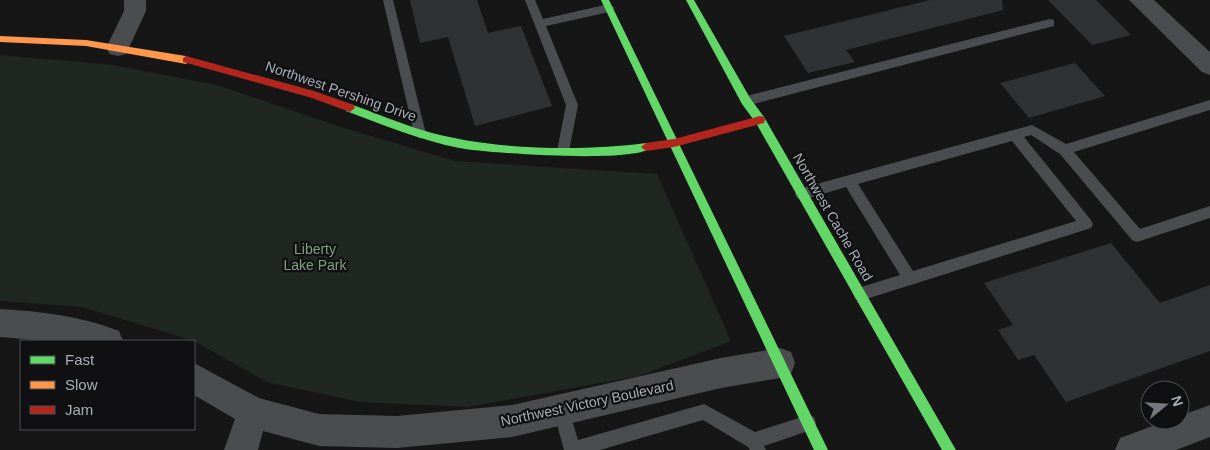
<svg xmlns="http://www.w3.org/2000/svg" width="1210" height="450" viewBox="0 0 1210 450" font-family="Arial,sans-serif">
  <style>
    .green { fill: #202620 }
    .building { fill: #303132 }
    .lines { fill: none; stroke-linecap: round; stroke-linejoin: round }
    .lane { fill: #4b4c4f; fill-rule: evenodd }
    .street { fill: #4b4c4f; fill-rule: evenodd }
    .fast { fill: #63d668; fill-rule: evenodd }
    .slow { fill: #ff974d; fill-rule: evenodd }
    .jam { fill: #b3261e; fill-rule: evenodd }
    .labels { text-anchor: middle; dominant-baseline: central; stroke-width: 4.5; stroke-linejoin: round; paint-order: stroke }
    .street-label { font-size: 14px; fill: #a8aeb6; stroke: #101012 }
    .park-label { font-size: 14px; fill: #839f81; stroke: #101012 }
  </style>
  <rect width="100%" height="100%" fill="#161616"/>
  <path class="green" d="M0,55L113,65L217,85L341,127L455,161L657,174L731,341L639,376L468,407L360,402L267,382L194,341L82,307L0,301Z"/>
  <path class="building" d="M410,0H477L488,33L521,26L552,106L475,126L448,37L420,43Z
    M930,0H1002L1003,10L846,50L855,62L808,73L784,36Z
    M1048,0H1096L1131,35L1092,45Z
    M1075,63L1105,96L1029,118L1000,83Z
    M1111,243L1160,303L1210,285V351L1066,402L1034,355L1018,360L998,330L1013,325L984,283Z"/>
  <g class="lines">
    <path class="lane" d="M383,0H393L426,134L420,139L414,134Z
      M525,0H535L543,19L609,4L615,8L609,12L546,26L578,105L569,151L563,156L557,151L566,105Z
      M1050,19L1054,20V26L746,106L740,101L746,96Z
      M1210,100V110L1074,152L1140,229L1210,206V218L1137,242L1132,240L1060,154L1031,135L1024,137L1091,220L1093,224L1091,228L860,301L855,299L853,294L855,289L900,275L846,187L802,200L797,198L795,194L797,190L802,188L1032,125L1066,144ZM1012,141L1076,221L913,271L858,184Z
      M561,402L567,404L578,440L704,404L755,432L808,415L814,417L816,423L814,429L764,446L766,450H750L748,447L703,420L600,450H564L553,410L555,404Z"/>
    <path class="street" d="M124,0H146V11L126,54L118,56L110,54L106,48L124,11Z
      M1129,0H1154L1210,52V75L1202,72Z
      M0,309C40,311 81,316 119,331L123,341H50L0,337Z
      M780,348L791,352L795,363L791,374L780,378L721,388L512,437L397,448L319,446L263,431L258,450H224L235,419L194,395V363L259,398L319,414L397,416L512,405L721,358Z
      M1210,405V437L1176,450H1115L1120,438L1169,420H1180V416Z"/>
    <path class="fast" d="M601,0H609L828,450H814Z
      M686,0H694L750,98L764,117L956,450H942L756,123L742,104Z
      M350,104C374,112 398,123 422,130C487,150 579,152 646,143L651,147C640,164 484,153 459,148C420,140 383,125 346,111L345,108L346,105Z"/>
    <path class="slow" d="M0,36L86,40L186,56L191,60L186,64L86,46L0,42Z"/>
    <path class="jam" d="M186,56L314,91L354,105L355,108L350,112L312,98L183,62V58Z
      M760,116L764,117L765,120L764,123L674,147L646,151L641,147L646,143L674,139Z"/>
  </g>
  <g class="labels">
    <g class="street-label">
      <text transform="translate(341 91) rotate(19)">Northwest Pershing Drive</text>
      <text transform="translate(833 217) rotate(60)">Northwest Cache Road</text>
      <text transform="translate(587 403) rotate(-12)">Northwest Victory Boulevard</text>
    </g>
    <g class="park-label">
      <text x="315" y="249">Liberty<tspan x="315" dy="16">Lake Park</tspan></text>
    </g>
  </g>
  <rect x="20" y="340" width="175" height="90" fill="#101012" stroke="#4d4f54"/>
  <rect x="30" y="356" width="25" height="8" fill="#63d668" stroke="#4d4f54"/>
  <text x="65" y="365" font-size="15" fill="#a8aeb6">Fast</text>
  <rect x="30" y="381" width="25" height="8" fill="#ff974d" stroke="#4d4f54"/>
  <text x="65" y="390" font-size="15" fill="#a8aeb6">Slow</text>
  <rect x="30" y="406" width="25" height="8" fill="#b3261e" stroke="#4d4f54"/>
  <text x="65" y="415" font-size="15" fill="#a8aeb6">Jam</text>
  <g transform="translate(1165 405) rotate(72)"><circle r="24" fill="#101012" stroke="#4d4f54"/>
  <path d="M0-4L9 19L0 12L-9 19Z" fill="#75797e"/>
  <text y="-8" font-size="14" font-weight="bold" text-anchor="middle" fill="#a8aeb6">N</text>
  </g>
</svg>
